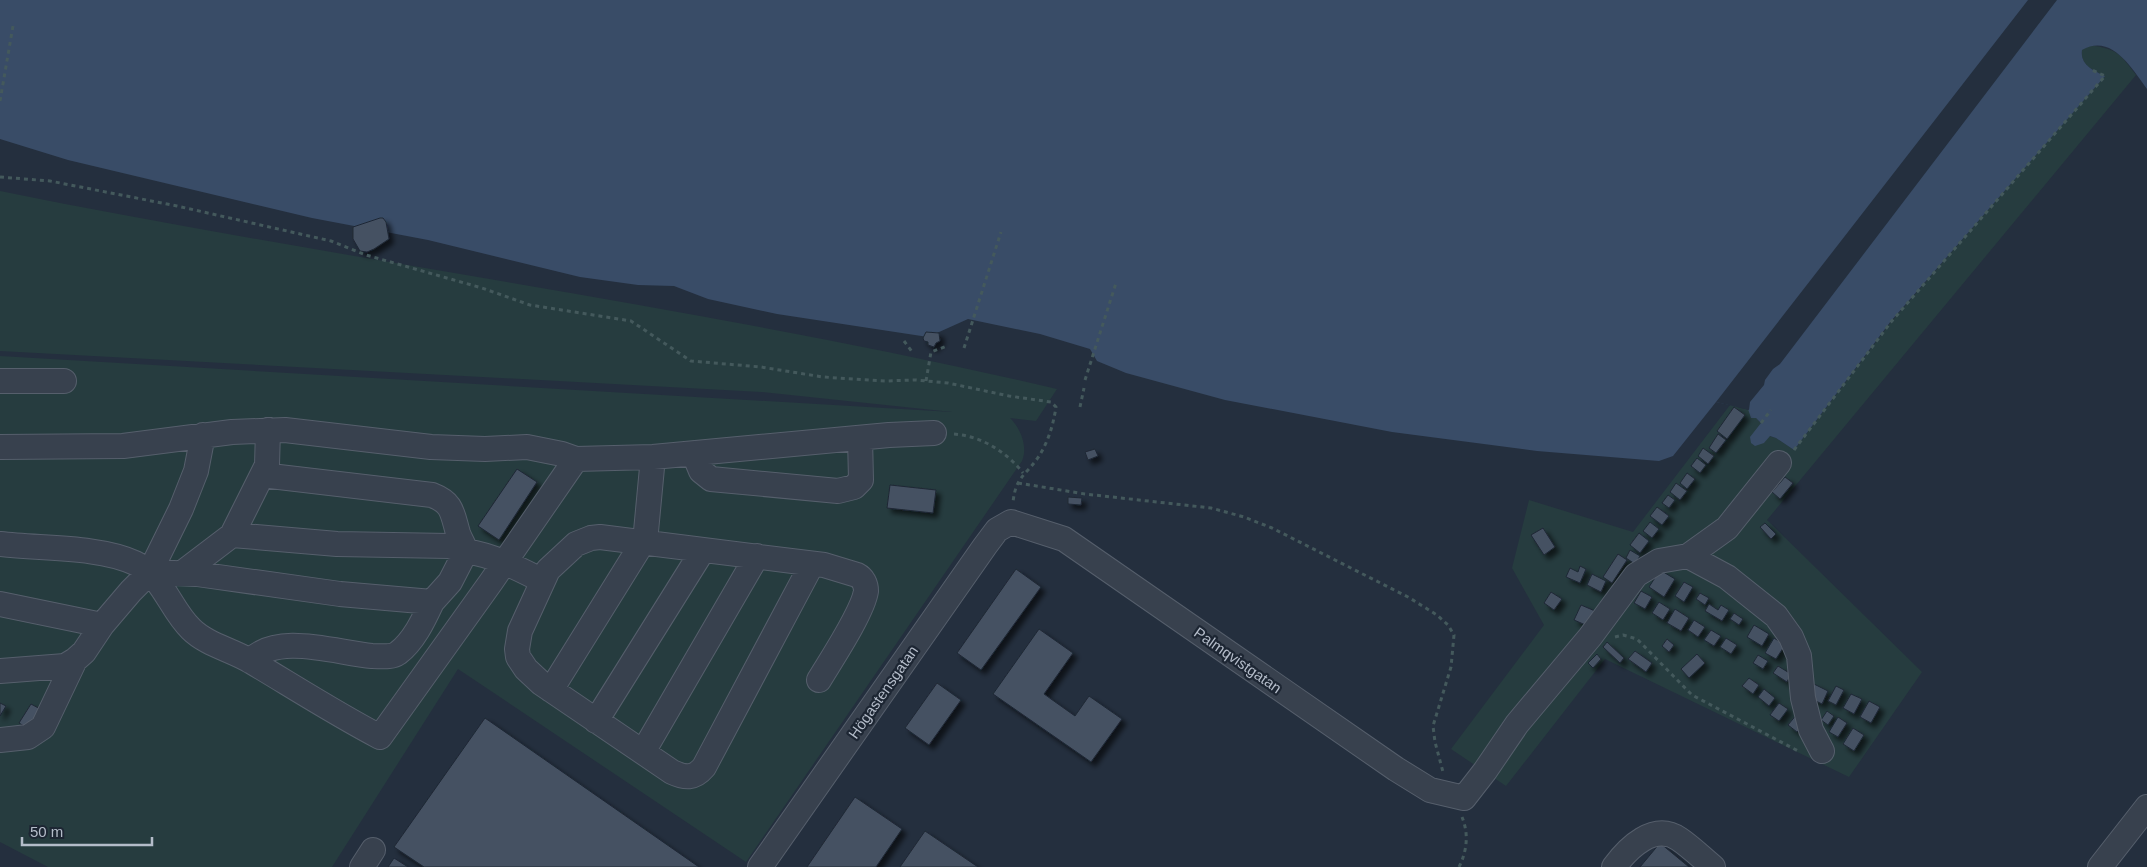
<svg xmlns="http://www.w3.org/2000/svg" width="2147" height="867" viewBox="0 0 2147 867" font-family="Arial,sans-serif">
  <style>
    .green { fill: #263c3f }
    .water { fill: #394c67 }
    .pier { fill: #242f3e }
    .building { fill: #455162; stroke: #1f2835; filter: url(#shadow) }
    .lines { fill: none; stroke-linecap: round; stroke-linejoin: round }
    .minor-casing { stroke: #565f6c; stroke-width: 26 }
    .path { stroke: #44595c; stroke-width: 3; stroke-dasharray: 4 4; stroke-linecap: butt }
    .minor { stroke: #38414e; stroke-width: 24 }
    .labels { text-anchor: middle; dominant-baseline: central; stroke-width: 4.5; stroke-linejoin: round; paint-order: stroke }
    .street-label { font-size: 15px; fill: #b4bcc9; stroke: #1d2633 }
  </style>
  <defs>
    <filter id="shadow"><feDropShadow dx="4.5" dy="4.5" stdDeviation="2.5" flood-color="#0009"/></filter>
  </defs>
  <rect width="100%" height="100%" fill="#242f3e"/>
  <path class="green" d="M2090,45C2119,50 2119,53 2136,75L1767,520L1922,672L1849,777L1605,659L1506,786L1451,749L1544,625L1512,568L1529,500L1633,532L1730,405L1749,410L1753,418H1756L1761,423L1764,443L1769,436L1776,438L1794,450L1891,322L2104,76C2094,70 2080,66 2082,50Z
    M0,191C351,262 708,307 1057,389L1036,421L1010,418C1021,429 1028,447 1022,461L746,862L458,669L332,867H48L0,842V356L952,412L761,392L0,351Z"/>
  <path class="water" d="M0,0H2147V89C2132,69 2112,33 2082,50C2080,65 2093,70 2105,76L1891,321L1794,450L1776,438L1770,436L1764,443L1755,446L1751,443L1750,437L1761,423L1756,418H1751L1748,409L1716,402L1673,456L1659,461L1537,451L1392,432L1225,400L1126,373L1097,361L1090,349L1040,334L968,319L928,337L777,314L708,299L674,286L638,285L580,277L428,240L312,218L68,160L0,139Z"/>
  <path class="pier" d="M2028,0H2057L1780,364L1773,369L1765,380L1764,385L1750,402L1749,410L1716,402Z"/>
  <path class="building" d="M380,218H383L386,222L389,239L374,249L367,252L360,251L353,239V227Z
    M926,332L939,333L940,341L936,343L934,347L928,345V342L924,341L923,338Z
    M1734,407L1745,415L1727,439L1717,431Z
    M1718,434L1726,440L1716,453L1709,448Z
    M1703,448L1714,456L1708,464L1698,456Z
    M1095,449L1098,456L1088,460L1085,452Z
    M1697,458L1706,465L1700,473L1691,466Z
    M517,469L537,482L499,540L478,526Z
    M1687,473L1695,479L1687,489L1680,483Z
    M1785,477L1793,483L1780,499L1772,492Z
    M1676,483L1687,491L1680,500L1670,492Z
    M890,485L936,490L933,513L887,508Z
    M1668,495L1675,500L1669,508L1662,503Z
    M1068,497L1082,498L1081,505L1068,504Z
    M1657,507L1669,516L1662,525L1650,516Z
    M1650,522L1659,529L1652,538L1643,531Z
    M1765,523L1776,534L1771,539L1760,527Z
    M1543,528L1555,547L1544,555L1531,535Z
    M1639,533L1649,541L1640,553L1630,545Z
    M1630,550L1640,556L1635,564L1626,558Z
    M1618,554L1627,560L1612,583L1603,577Z
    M1580,566L1586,569L1580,583L1566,577L1570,568L1578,572Z
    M1016,569L1041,587L981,670L957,653Z
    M1660,570L1675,579L1664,597L1649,587Z
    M1592,574L1606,581L1601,592L1587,585Z
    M1684,582L1693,587L1684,602L1675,596Z
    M1641,591L1652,597L1645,609L1634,603Z
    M1551,592L1562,599L1554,610L1544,603Z
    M1700,593L1709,598L1705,605L1696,599Z
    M1659,602L1670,609L1663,620L1652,613Z
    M1709,604L1718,610L1721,605L1729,610L1722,621L1705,611Z
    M1581,605L1595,611L1588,626L1574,620Z
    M1675,609L1689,618L1681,631L1667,623Z
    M1734,613L1743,619L1739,625L1730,619Z
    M1694,620L1705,627L1698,637L1688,630Z
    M1754,625L1769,634L1762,646L1747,637Z
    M1039,629L1073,653L1044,694L1075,716L1089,696L1122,719L1091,762L993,694Z
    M1711,630L1721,636L1714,646L1704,640Z
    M1726,638L1737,645L1731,654L1720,647Z
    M1774,638L1785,645L1776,659L1765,653Z
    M1667,639L1674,645L1669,652L1662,646Z
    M1607,642L1624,658L1620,663L1603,647Z
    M1635,651L1652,663L1646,672L1628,659Z
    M1597,654L1601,659L1593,668L1588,663Z
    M1697,654L1705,663L1689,678L1681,669Z
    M1758,655L1768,661L1763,669L1753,663Z
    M1778,666L1791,674L1787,682L1773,673Z
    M1749,678L1759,685L1753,694L1742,686Z
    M937,683L961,700L929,745L905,728Z
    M1814,684L1828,691L1822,704L1812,699L1810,692Z
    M1836,686L1844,690L1836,705L1828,701Z
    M1764,689L1775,698L1769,706L1758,697Z
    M1851,694L1862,699L1854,714L1843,708Z
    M1869,701L1880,707L1871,723L1860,717Z
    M0,703L6,706L0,716Z
    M1779,703L1788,709L1779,721L1770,715Z
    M31,704L42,710L31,730L19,723Z
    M1827,711L1834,716L1828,725L1821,720Z
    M1797,714L1805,724L1797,732L1788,725Z
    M1838,717L1847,723L1838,737L1829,732Z
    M485,718L699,867H424L394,847Z
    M1853,728L1864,735L1854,751L1843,744Z
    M855,797L902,829L876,867H807Z
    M925,831L978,867H900Z
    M1660,843L1689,867H1640Z
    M394,858L408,867H388Z"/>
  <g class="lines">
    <defs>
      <path id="minor" d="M0,381H64
        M0,447L123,446L232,432L285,430L431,447L485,449L527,447L562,454L576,459L653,457L889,435L934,433
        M694,454L701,471L711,479L838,491L854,487L861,480L860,438
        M262,475L267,465L268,430
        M232,535L262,475L432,495C453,503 452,513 458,533C460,539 464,545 466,551C495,556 517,568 543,581
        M645,542L653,457
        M0,544C40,549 99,546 135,563C163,576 170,609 191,629C207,645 233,650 252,662C294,687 336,714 380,737L491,582L576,459
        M1688,556L1727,528L1779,463
        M812,564L704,767C694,779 685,778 672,772L541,683L526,669L518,657L517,649L520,631L548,570L576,544L591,538L600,537L824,565L857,575C863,578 866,584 866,591C863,612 831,660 819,680
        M150,572L197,574L340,594L432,602L450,582L466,551L449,546L337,544L232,535L182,573
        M0,604L102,625
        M250,661C278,632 336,653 372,656C381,656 391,658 398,653C414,641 424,619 432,602
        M0,671L65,666L75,660L84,652L102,625L131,591L150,572L181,509L196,471L203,435
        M551,690L643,542
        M596,721L703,550
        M0,740L28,737L43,727L75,660
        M643,752L757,556
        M362,867L373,850
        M760,867L985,546L997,530L1011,522L1064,539L1396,769L1430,790L1464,798L1485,771L1517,724L1590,637L1636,575L1659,561L1688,556L1727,577L1776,616L1791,637L1799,656L1803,698L1811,730L1822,751
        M1614,867C1628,848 1654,822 1679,839C1691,847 1702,858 1713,867
        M2100,867L2147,807"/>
    </defs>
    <use href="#minor" class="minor-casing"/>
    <path class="path" d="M0,101L13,26
      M0,177L50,181L177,206L331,241L366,255L482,288L530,305L631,321L691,361L761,367L823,377L885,381L916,380L948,383L1009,396L1051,402L1056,407C1053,426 1048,443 1037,459C1024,477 1016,477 1013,502
      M904,341L913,353
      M964,348L1001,232
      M1085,380L1116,283
      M926,381L931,352L947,346
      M1080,407L1084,388
      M1761,423L1771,410
      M954,434C981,436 1007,452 1023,473
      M1794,450L1891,322L2105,76L2090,69
      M1018,483L1085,494L1211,508L1244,517L1272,528L1408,597L1437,615L1448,625L1454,635L1451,667L1433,726L1435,742L1443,772
      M1615,637L1623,635L1637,639L1692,695L1800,752
      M1459,867C1467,851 1469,834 1462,817"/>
    <use href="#minor" class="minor"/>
  </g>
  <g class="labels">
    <g class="street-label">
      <text transform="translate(1238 660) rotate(35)">Palmqvistgatan</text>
      <text transform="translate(883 692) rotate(-55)">Högastensgatan</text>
    </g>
  </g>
  <path d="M22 837v8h130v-8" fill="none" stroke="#b4bcc9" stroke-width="2.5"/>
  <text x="30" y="837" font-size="15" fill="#b4bcc9" stroke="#1d2633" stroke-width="4" paint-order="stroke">50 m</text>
</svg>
